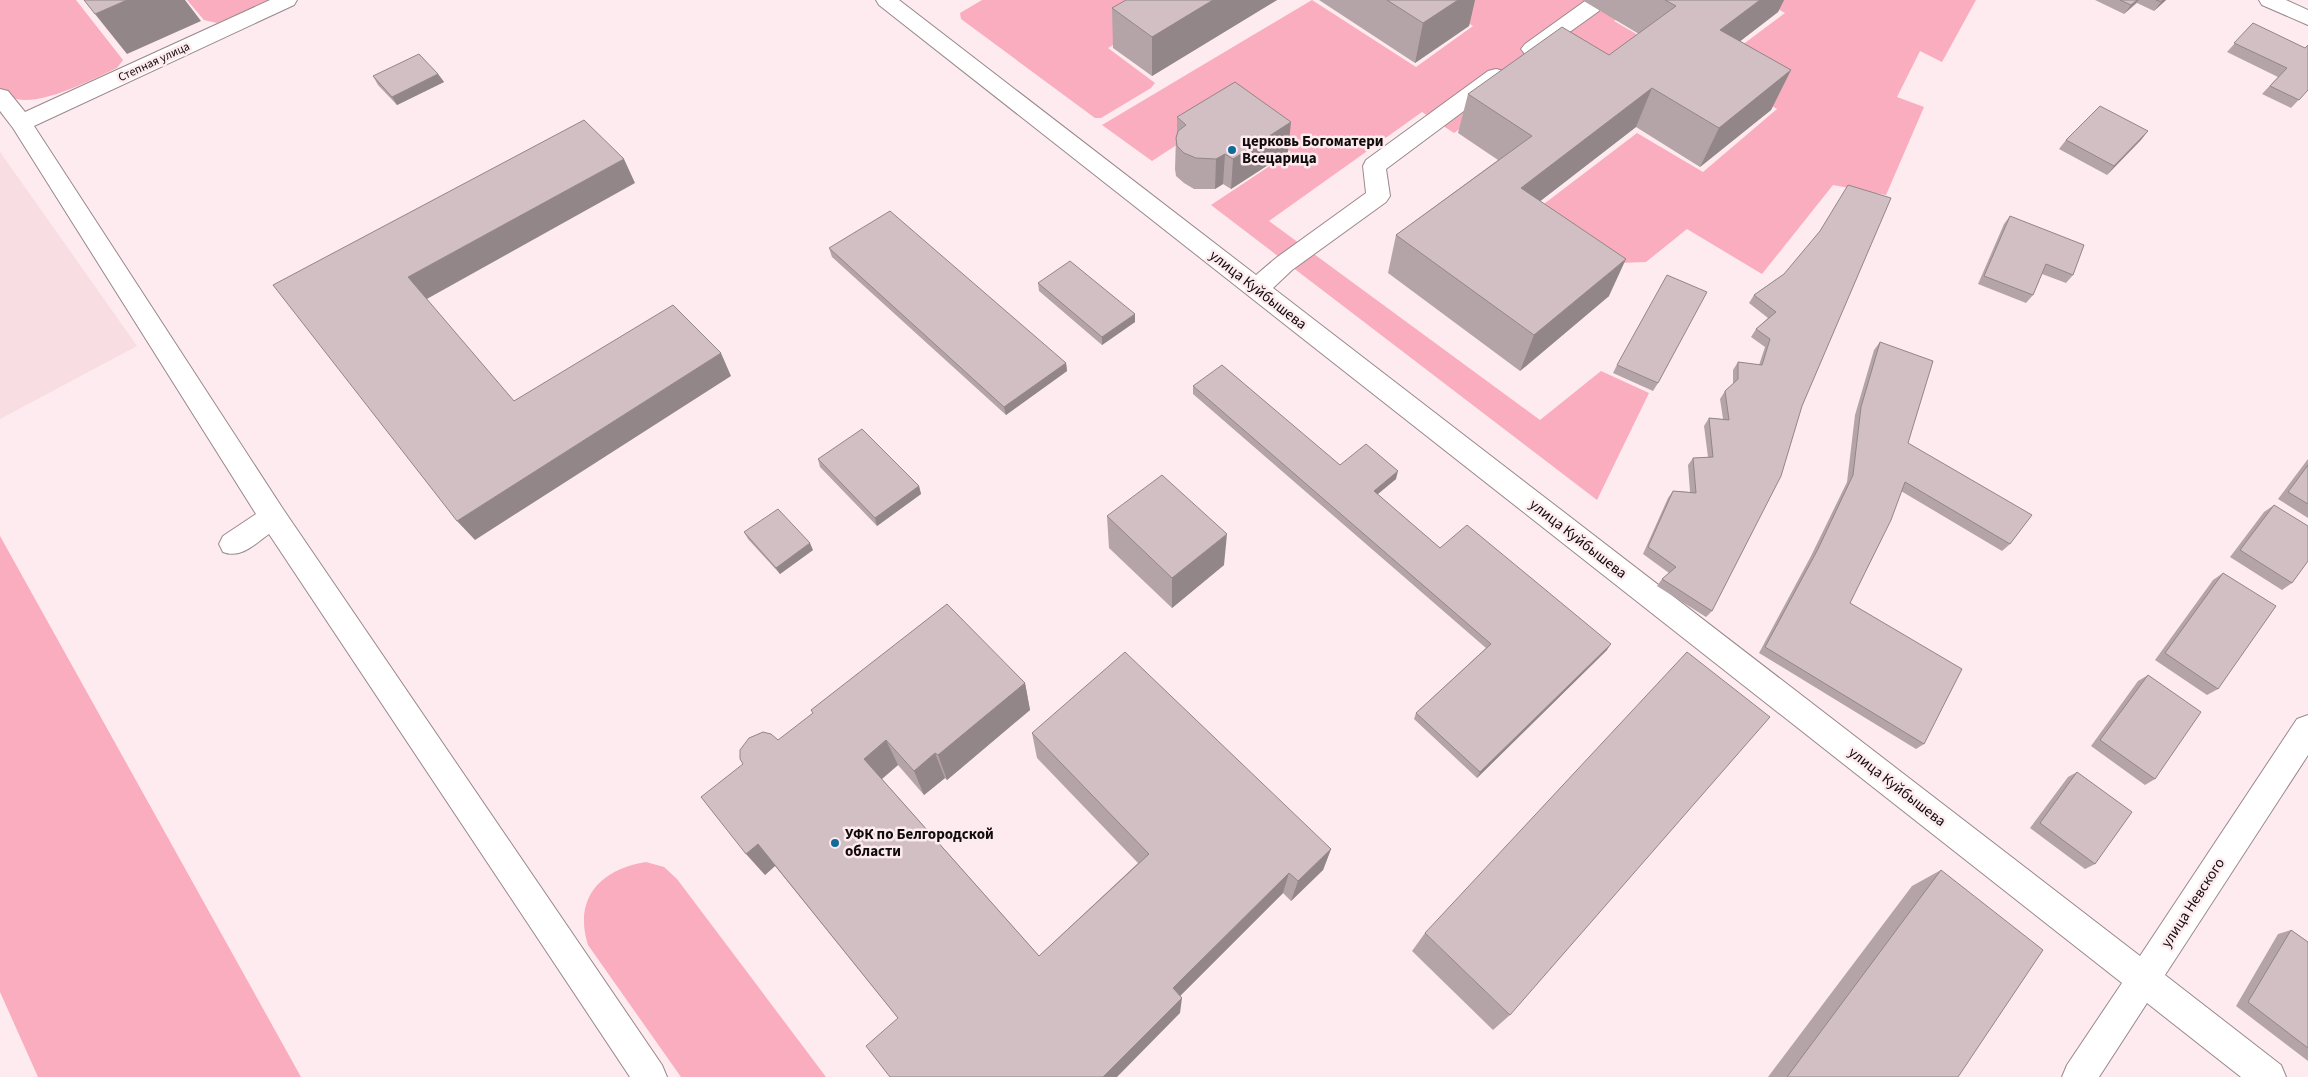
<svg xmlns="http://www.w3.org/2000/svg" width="2308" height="1077" viewBox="0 0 2308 1077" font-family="'Source Sans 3',sans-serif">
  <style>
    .built { fill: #f8dde2 }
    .green { fill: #faadbe }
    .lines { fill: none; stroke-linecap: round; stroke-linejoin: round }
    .minor-casing { stroke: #99898c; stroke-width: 2 }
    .minor { fill: #fff; fill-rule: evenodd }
    .wall { fill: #b4a4a8 }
    .shaded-wall { fill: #928688 }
    .building { fill: #d1bfc3; stroke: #928688 }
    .poi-dot { fill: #106b9b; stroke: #fdebef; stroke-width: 2 }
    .labels { text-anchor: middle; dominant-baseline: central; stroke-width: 5; stroke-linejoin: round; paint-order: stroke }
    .far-street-label { font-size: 12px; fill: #100b0c; stroke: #fdebef }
    .poi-label { font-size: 15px; font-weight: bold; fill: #100b0c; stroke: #fdebef; text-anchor: start }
    .street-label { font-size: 15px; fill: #100b0c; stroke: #fdebef }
  </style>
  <rect width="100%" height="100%" fill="#fdebef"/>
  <path class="built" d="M0,152L137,346L0,419Z"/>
  <path class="green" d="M0,0H76L123,60L117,68C92,79 21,119 0,89Z
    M187,0H270L217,23L204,20Z
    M982,0H1173L1182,6L1108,48L1155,83L1151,88L1101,118H1095L961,19L960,13Z
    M1312,0L1416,67L1473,26L1431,0H1643L1614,21L1657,46L1593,92L1550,64L1454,133L1422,112L1269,221L1540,420L1601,371L1649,393L1597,500L1211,205L1291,152L1232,109L1152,161L1102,125Z
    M1762,0H1976L1942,62L1920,51L1897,97L1924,107L1886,195L1833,185L1762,274L1687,229L1646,262L1619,263L1536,210L1637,133L1703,172L1777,109L1710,69L1785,13Z
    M0,536L301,1077H38L0,992Z
    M646,862L664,867L677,879L826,1077H681L588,945C573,898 601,869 646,862Z"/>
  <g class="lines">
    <defs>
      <path id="minor" d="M270,0H297L294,5L34,126L283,509L662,1065L667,1077H630L269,534C255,544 241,559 223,552L219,544L223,536L256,514L13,128L0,111V89L8,91L25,112Z
        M876,0H899L1256,275L1276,258L1366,193L1363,166L1366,160L1488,71L1496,69L1504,71L1507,76L1504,81L1386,169L1390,196L1386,202L1292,270L1273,288L2140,956L2297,719L2308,715V755L2165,975L2281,1065L2286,1077H2241L2147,1003L2099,1077H2062L2067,1065L2122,983L879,5Z
        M1594,0L1599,1L1602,6L1599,11L1539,54L1532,56L1525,54L1521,49L1525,44L1585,1Z
        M2259,0H2286L2308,10V25L2262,5Z"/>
    </defs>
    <use href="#minor" class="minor-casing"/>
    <use href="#minor" class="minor"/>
  </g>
  <path class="wall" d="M1277,0L1152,76L1113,48L1112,8Z
    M1319,0H1475L1469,26L1415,63Z
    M1582,0H1784L1778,12L1740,41L1791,70L1771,110L1700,167L1636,127L1540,201L1609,296L1520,371L1388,273L1396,235L1498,160L1458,133L1468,94L1609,55L1639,34Z
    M2095,0H2166L2154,11L2137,3L2124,14Z
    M2253,23L2308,90L2291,108L2262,94L2278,77L2227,52Z
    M438,74L444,82L397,105L378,85L373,76Z
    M1177,117L1288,152L1231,189L1223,184L1215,189H1194L1184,183L1176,176L1175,169L1176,138L1177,133Z
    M2148,131L2107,175L2059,149L2066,140Z
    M2010,216L2073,275L2066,283L2042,274L2033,295L2026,303L1978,284L2004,224Z
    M829,248L1066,363L1067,371L1006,415L832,257Z
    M1784,274L1712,611L1706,617L1657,586L1662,579L1669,573L1643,554L1668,498L1673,491L1690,492L1688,465L1693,458L1708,457L1704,426L1709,418L1723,419L1720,399L1725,391L1733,384V370L1738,362L1759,365L1765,347L1751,337L1756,329L1768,318L1749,303L1754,295Z
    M1038,283L1135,322L1102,345L1039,291Z
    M1880,342L1908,443L2010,544L2002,551L1901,491L1850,603L1924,744L1916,749L1759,653L1811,556L1847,482L1855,415L1874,350Z
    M1617,365L1658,383L1653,391L1613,373Z
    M1193,386L1340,465L1396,479L1377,494L1440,548L1607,650L1477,778L1414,719L1416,713L1486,648L1193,394Z
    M818,459L919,486L921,494L877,526L820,467Z
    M2308,459V518L2278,499Z
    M2274,505L2292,583L2282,590L2230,557L2264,512Z
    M1107,516L1224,565L1172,608L1109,548Z
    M744,532L813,550L780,574L748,539Z
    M2223,573L2218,689L2207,695L2155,660L2213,580Z
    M2148,675L2155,779L2145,785L2091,746L2138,681Z
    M1025,683L1030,710L947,780L945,778L924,795L898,765L882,779L1039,956L1138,863L1037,758L1032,733L1331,849L1323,870L1291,901L1283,893L1180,996V1013L898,1018L775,866L765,875L743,764L778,740Z
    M2077,772L2095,864L2085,869L2030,828L2068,777Z
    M1941,870L1958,1077H1768L1912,886Z
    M2291,930L2308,942V1061L2236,1006L2278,934Z
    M1425,933L1510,1015L1493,1030L1412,951Z"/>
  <path class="shaded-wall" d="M127,0H185L201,21L127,54L95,14Z
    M1213,0H1277L1152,76V37Z
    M1458,0H1475L1469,26L1415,63L1423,23Z
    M1760,0H1784L1778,12L1703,70L1720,30Z
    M2137,0H2139L2124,14L2131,5Z
    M2163,0H2166L2154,11L2161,2Z
    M1791,70L1771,110L1700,167L1719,128Z
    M438,74L444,82L397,105L392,97Z
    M1652,88L1636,127L1508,226L1521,188Z
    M1291,122L1288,152L1231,189L1233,159Z
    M2148,131L2141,140L2107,175L2114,166Z
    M1225,154L1223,184L1215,189L1216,159Z
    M624,159L635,183L425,300L408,277Z
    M1626,259L1609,296L1520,371L1534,335Z
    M1135,314V322L1102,345V337Z
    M721,353L731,376L475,540L457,521Z
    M1066,363L1067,371L1006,415L1004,407Z
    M1398,471L1396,479L1372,499L1374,491Z
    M919,486L921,494L877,526L875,518Z
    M1227,534L1224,565L1172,608V578Z
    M810,543L813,550L780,574L776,568Z
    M1611,644L1607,650L1477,778L1480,772Z
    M1025,683L1030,710L947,780L938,755Z
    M886,740L898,765L877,783L864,759Z
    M935,753L945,778L924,795L914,771Z
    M758,844L776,865L765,875L746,854Z
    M1331,849L1323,870L1291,901L1298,881Z
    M1289,873L1283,893L1172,1004L1173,988Z
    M1182,998L1180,1013L1117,1077H1103Z"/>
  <path class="building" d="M84,0H127L95,14Z
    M1126,0H1213L1152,37L1112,8Z
    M1387,0H1458L1423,23Z
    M1665,0H1760L1720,30L1791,70L1719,128L1652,88L1521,188L1626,259L1534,335L1396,235L1532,136L1468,94L1562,27L1609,55L1676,6Z
    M2120,0H2137L2131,5Z
    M2156,0H2163L2161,2Z
    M2253,23L2305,48L2308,45V90L2299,100L2270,86L2287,68L2234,43Z
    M419,54L438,74L392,97L373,76Z
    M1235,82L1291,122L1233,159L1225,154L1216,159L1196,158L1184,153L1177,146L1176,138L1178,131L1186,125L1177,117Z
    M2100,106L2148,131L2114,166L2066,140Z
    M584,120L624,159L408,277L514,401L673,305L721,353L457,521L273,285Z
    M1848,185L1891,198L1802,406L1781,476L1712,611L1662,579L1676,567L1648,547L1673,491L1696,493L1693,458L1713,457L1709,418L1729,420L1725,391L1738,379V362L1762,365L1770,339L1756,329L1776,312L1754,295L1784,274L1820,231Z
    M890,211L1066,363L1004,407L829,248Z
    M2010,216L2084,245L2073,275L2046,264L2033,295L1984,276Z
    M1070,261L1135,314L1102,337L1038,283Z
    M1667,275L1707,292L1658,383L1617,365Z
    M1880,342L1933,361L1908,443L2032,515L2010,544L1905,482L1891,520L1850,603L1962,669L1924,744L1765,647L1818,549L1853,475L1861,407Z
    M1222,365L1340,465L1366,444L1398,471L1374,491L1440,548L1467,525L1611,644L1480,772L1416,713L1491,644L1193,386Z
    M862,429L919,486L875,518L818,459Z
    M2308,465V504L2288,492Z
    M1162,475L1227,534L1172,578L1107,516Z
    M2274,505L2308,526V561L2292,583L2240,550Z
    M778,509L810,543L776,568L744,532Z
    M2223,573L2276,606L2218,689L2165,653Z
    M947,604L1025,683L938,755L935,753L914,771L886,740L864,759L1039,956L1149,854L1032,733L1125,652L1331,849L1298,881L1289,873L1173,988L1182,998L1103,1077H890L866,1046L898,1018L758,844L746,854L701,797L743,764L740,759V750L749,738L763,732L771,734L778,740L813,713L811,710Z
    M1687,652L1770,717L1510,1015L1425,933Z
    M2148,675L2201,712L2155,779L2100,740Z
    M2077,772L2132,812L2095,864L2040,823Z
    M1941,870L2043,950L1958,1077H1787Z
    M2291,930L2308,942V1048L2248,1002Z"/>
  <g class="poi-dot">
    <circle cx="1232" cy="150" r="5"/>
    <circle cx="835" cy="843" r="5"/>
  </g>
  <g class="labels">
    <g class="far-street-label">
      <text transform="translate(154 62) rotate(-25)">Степная улица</text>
    </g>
    <g class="poi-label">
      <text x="1242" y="141">церковь Богоматери<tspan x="1242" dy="17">Всецарица</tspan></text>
      <text x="845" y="834">УФК по Белгородской<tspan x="845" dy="17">области</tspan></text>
    </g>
    <g class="street-label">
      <text transform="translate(1258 290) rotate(38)">улица Куйбышева</text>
      <text transform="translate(1578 539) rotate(38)">улица Куйбышева</text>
      <text transform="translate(1897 787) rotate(38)">улица Куйбышева</text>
      <text transform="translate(2193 903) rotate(-57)">улица Невского</text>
    </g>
  </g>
</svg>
